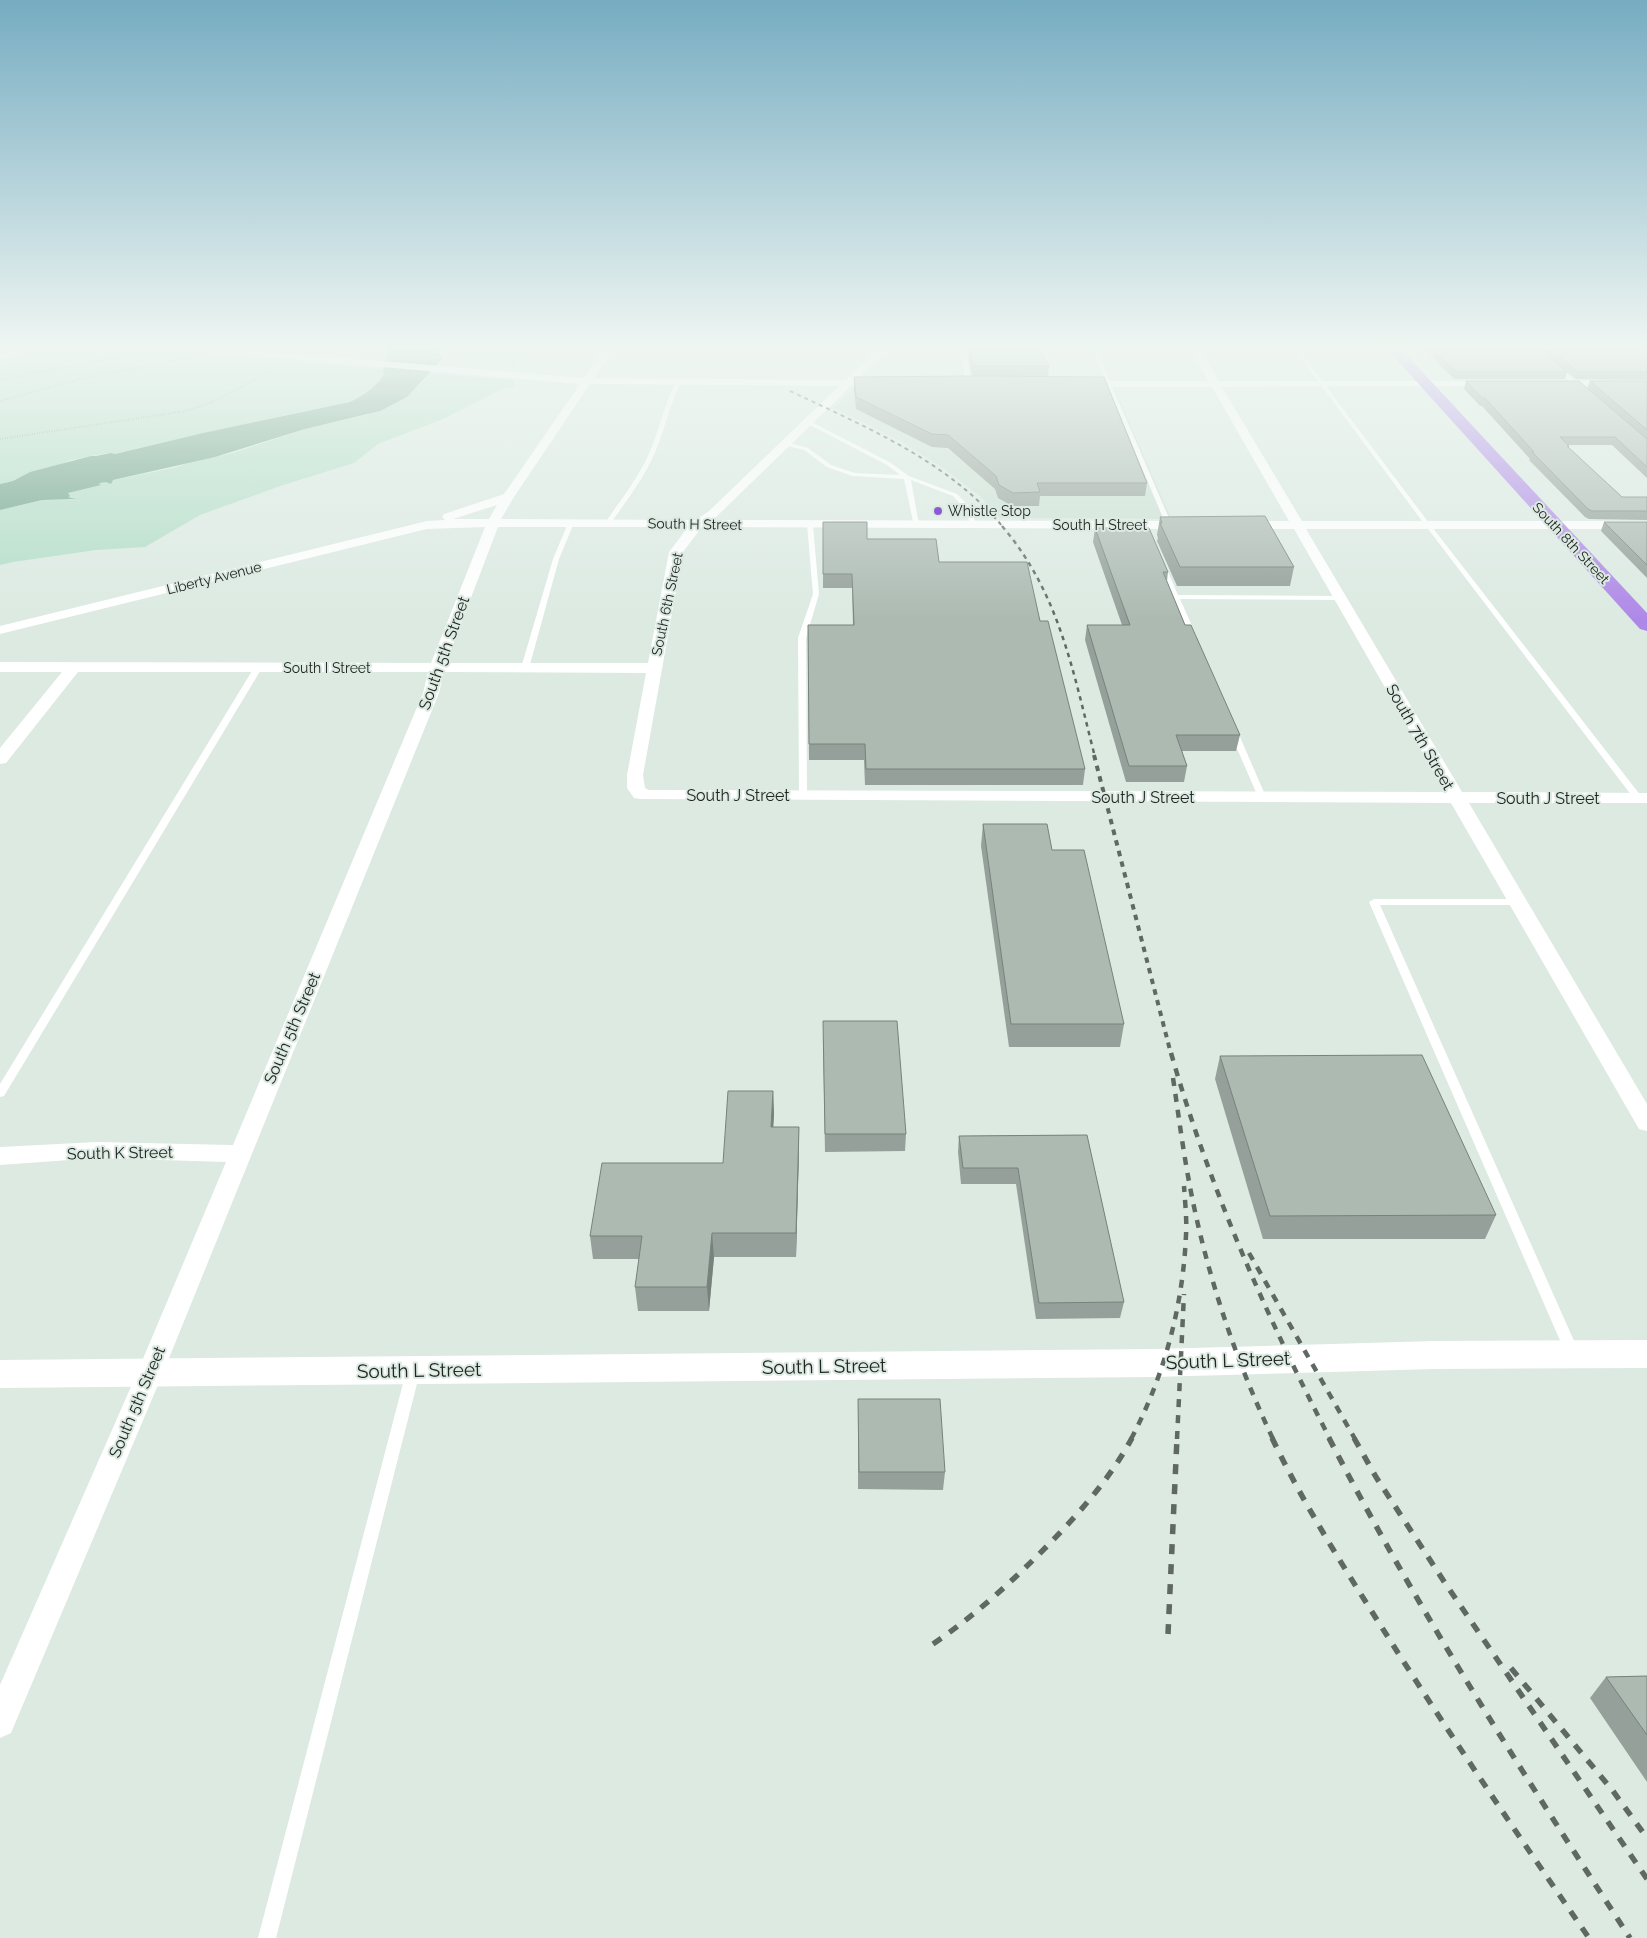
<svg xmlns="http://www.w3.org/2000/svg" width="1647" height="1938" viewBox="0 0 1647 1938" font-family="Raleway,sans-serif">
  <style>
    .built { fill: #cce1d5 }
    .green { fill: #b3ddc7 }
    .water { fill: #6ca187 }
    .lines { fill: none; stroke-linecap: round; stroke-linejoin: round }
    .path { stroke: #828b86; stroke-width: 2; stroke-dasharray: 0.5 2; stroke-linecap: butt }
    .service { fill: #fff; fill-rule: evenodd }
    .minor { fill: #fff; fill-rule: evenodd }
    .tertiary { fill: #fff; fill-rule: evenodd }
    .trunk { fill: #ae88e7; fill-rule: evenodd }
    .rail-far4 { stroke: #606864; stroke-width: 2; stroke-dasharray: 4 4; stroke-linecap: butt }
    .rail-far3 { stroke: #606864; stroke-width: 2.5; stroke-dasharray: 4.5 4.5; stroke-linecap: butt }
    .rail-far2 { stroke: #606864; stroke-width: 4; stroke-dasharray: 5.5 5.5; stroke-linecap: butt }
    .rail-far1 { stroke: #606864; stroke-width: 4.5; stroke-dasharray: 8 8; stroke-linecap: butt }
    .rail { stroke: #606864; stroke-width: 5.5; stroke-dasharray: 10 10; stroke-linecap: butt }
    .wall { fill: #94a099 }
    .shaded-wall { fill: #78827d }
    .building { fill: #acbab2; stroke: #78827d }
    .poi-dot { fill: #8c5bd4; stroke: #dceae2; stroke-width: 2 }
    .labels { text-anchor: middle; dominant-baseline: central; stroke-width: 4; stroke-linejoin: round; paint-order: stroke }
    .far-poi-label { font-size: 14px; fill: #212623; stroke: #dceae2; text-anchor: start }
    .far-street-label { font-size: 14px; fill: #212623; stroke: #dceae2 }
    .street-label { font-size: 16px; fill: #212623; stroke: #dceae2 }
    .near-street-label { font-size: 19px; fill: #212623; stroke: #dceae2 }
  </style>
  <rect width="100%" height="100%" fill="#dceae2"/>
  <path class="built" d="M856,386L1114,387L1171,519L1000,518L979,495L944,469L901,441L834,408Z"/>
  <path class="green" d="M39,349H157L384,369L383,372L385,374L371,391L350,402L203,433L114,454L108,453L71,460L58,466L30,472L13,481L0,484V365Z
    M438,349H533L512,367L493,364L466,353Z
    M429,373L513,380L515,386L512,388H504L443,419L378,444L354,463L280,486L200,515L145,547L96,550L13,562L0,565V510L42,500H72L75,498L68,497V493L100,485L98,484L100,483L177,467L191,462L233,453L305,429L366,415L421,383Z"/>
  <path class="water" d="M388,349H438L442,359L407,397L380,411L305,429L215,457L113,480L111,484L106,482L100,483L99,484L101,485L68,493L70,496L68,497L76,499L42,500L0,510V484L13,481L30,472L91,456H96L111,453L115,454L203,433L350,402C366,394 375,388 384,374L383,372Z"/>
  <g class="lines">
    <path class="path" d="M41,355L62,349
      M0,380L108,359L144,349
      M0,401L80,379L193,357
      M0,439L186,411L212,402L271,371"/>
    <path class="service" d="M963,349H967L966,352L971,383L968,385L965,383L962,352Z
      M1092,349H1096L1172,525L1171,526L1166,525Z
      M1294,349H1298L1429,523L1641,796L1642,798L1641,800H1635L1425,525Z
      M1554,366H1558L1583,388V390H1579L1554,368Z
      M676,382L681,383C668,407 664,435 652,459C641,482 625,503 610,524H606L605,523C619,502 636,481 647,458C659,433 663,406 676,382Z
      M806,421H810L891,463L909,476L957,494L971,508L976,525L971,526L965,509L953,496L911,480L919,525L914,526L904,479L852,476L827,467L804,450L784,445L783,444L786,442L808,448L831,465L855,473L900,475L887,465L806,423Z
      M571,521L574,523L559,559L529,668L525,670H522L521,668L553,559L568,523Z
      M810,523L813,525L819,594L806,638L807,796L803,799L799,796L798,638L813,594L807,525Z
      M1162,563L1165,565L1178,595L1338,596L1341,598L1338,600L1180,599L1197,637L1193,639L1189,637L1159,565Z
      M255,666H258L262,668L4,1096L0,1097V1084Z
      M1230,728H1233L1237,730L1266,797L1265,799L1262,800L1258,797L1229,730Z
      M1374,899H1517L1522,902L1517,905H1380L1579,1352L1577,1356L1572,1358L1567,1356L1565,1352L1369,902Z
      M413,1366L418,1368L420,1372L276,1938H258L406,1372L408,1368Z"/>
    <path class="minor" d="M16,349H30L0,361V355Z
      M202,349H240L584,378L604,349H614L594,378L845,380L878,349H888L857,380L860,383L859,385L851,386L713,520L1185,521L1191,525L1185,529L702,527L683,552L643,775L645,788L649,790L1445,792L1294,529H1244L1238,525L1244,521H1289L1212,387H1082L1077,384L1082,381H1208L1190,349H1200L1219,381H1497L1498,383L1493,386L1222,387L1302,521H1647V529H1306L1462,792L1647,793V803H1469L1647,1104V1131L1639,1129L1451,803L640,799L634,798L627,788V775L646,673L444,672L439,693L163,1373L11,1733L0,1738V1685L137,1373L226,1162L97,1158L0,1165V1147L97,1142L233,1145L423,693L428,672H78L6,763L0,764V748L62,672H0V662L431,663L485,527L427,529L0,634V626L427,521L445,520L442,517L444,514L504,494L580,384L207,352ZM590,384L839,386L709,511L696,520L501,519L514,497ZM497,505L489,519H453ZM498,527H688L669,552L648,663H446Z
      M1554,381H1647V387L1550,386L1549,384L1550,382Z"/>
    <path class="tertiary" d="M1647,1340V1368L1434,1369L1154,1377L0,1388V1360L1154,1349L1434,1341Z"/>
    <path class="trunk" d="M1387,349H1401L1647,613V631L1640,629Z"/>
    <path class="rail-far4" d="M790,391C866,427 948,461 1003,527"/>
    <path class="rail-far3" d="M1002,526C1060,594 1073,672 1095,757"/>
    <path class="rail-far2" d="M1094,755L1171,1054"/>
    <path class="rail-far1" d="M1171,1053C1210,1189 1265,1313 1330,1439
      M1173,1078C1178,1111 1182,1143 1188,1176C1204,1266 1234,1357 1273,1439
      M1249,1253L1355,1439
      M1131,1439C1164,1377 1183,1306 1186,1235C1187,1219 1185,1202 1184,1186
      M1177,1439L1184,1294"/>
    <path class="rail" d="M1272,1438C1307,1511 1350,1577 1393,1645C1456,1744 1522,1841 1589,1938
      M1329,1438C1418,1611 1524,1775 1630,1938
      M1354,1438L1376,1477L1445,1583L1647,1879
      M1168,1634L1177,1438
      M933,1644C977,1614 1015,1579 1052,1541C1082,1510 1111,1477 1132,1438
      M1511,1668L1613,1791L1647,1838"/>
  </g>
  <path class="wall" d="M969,349H1040L1049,366L1048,376L1147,483L1145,496H1040L1039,506H1012L998,498L995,489L948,448L932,447L856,409L854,389V377L972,376L968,355Z
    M1424,349H1647V380L1576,379L1567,372L1565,379H1454Z
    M1466,381L1587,389L1590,381H1647V478L1612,445H1568L1569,446V448L1622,497H1647V520L1589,519L1585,517L1529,460L1530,459L1482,406H1480L1464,389Z
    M1160,517L1294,567L1290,586H1177L1157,541L1158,538L1157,535Z
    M823,522L867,539L939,562L1040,621L1085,769L1083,785H865L864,760H809L808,625H853L852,588H823Z
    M1604,522H1647V578L1601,531Z
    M1095,528L1168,572L1167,581L1185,625L1240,735L1236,751H1182L1187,766L1184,782H1126L1085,640L1087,625H1122L1093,542Z
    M983,824L1052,850L1124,1024L1120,1047H1009L981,846Z
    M823,1039L906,1134L905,1151L825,1152Z
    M1220,1056L1496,1215L1485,1239H1263L1215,1079Z
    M773,1091L774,1114L773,1127H799V1150L796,1257H714L709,1311H638L635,1287L639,1259H593L590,1236L723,1163Z
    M1087,1135L1124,1302L1120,1318L1036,1319L1016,1184H961L958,1152L959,1136Z
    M858,1399L945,1472L943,1490L858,1489Z
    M1647,1676V1782L1590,1698L1606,1677Z"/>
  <path class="shaded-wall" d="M773,1091L774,1114L772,1150L771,1127Z
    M799,1127V1150L796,1257V1233Z
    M712,1233L714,1257L709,1311L707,1287Z"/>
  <path class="building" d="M970,349H1040L1049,366H973Z
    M1433,349H1541L1567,372H1456Z
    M1551,349H1647V372H1578Z
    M974,376L1104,377L1147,483H1037L1040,492L1013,493L999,485L996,476L948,435L932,434L856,397L854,377Z
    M1466,381H1579L1647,439V467L1615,437H1560L1569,446H1567L1622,497H1647V511H1592L1588,509L1532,452H1534L1485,398H1482Z
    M1590,381H1647V430Z
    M1265,516L1294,567H1180L1160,523H1162L1160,517Z
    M823,522H867V539H936L939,562H1027L1040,621H1048L1085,769H866L865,744H809L808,625H854L852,574H823Z
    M1604,522H1647V565Z
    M1095,528H1149L1168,572H1163L1185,625H1191L1240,735H1176L1187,766H1129L1087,625H1130Z
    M983,824H1047L1052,850H1084L1124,1024H1011Z
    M823,1021H897L906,1134H825Z
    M1422,1055L1496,1215L1270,1216L1220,1056Z
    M728,1091H773L771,1127H799L796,1233H712L707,1287H635L642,1236H590L602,1163H723Z
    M1087,1135L1124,1302L1039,1303L1018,1168H963L959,1136Z
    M858,1399H940L945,1472H859Z
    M1647,1676V1735L1606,1677Z"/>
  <linearGradient id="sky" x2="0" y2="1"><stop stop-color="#76acc1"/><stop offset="0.56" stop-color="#eff6f2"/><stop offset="1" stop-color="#eff6f2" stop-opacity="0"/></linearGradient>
  <rect width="1647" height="620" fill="url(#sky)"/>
  <circle class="poi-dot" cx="938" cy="511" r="5"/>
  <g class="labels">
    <g class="far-poi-label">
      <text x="948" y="511">Whistle Stop</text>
    </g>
    <g class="far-street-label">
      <text transform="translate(695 524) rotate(1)">South H Street</text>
      <text x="1100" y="525">South H Street</text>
      <text transform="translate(1571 543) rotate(47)">South 8th Street</text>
      <text transform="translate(214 578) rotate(-14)">Liberty Avenue</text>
      <text transform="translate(667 604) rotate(-78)">South 6th Street</text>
      <text x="327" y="668">South I Street</text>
    </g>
    <g class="street-label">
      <text transform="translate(444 653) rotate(-70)">South 5th Street</text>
      <text transform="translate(1420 737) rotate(60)">South 7th Street</text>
      <text x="738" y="795">South J Street</text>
      <text x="1143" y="797">South J Street</text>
      <text x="1548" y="798">South J Street</text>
      <text transform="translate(292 1028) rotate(-67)">South 5th Street</text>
      <text transform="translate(120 1153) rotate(-1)">South K Street</text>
      <text transform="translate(137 1402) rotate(-67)">South 5th Street</text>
    </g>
    <g class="near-street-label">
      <text transform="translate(1228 1360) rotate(-2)">South L Street</text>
      <text transform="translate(824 1366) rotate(-1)">South L Street</text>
      <text transform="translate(419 1370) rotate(-1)">South L Street</text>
    </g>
  </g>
</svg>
